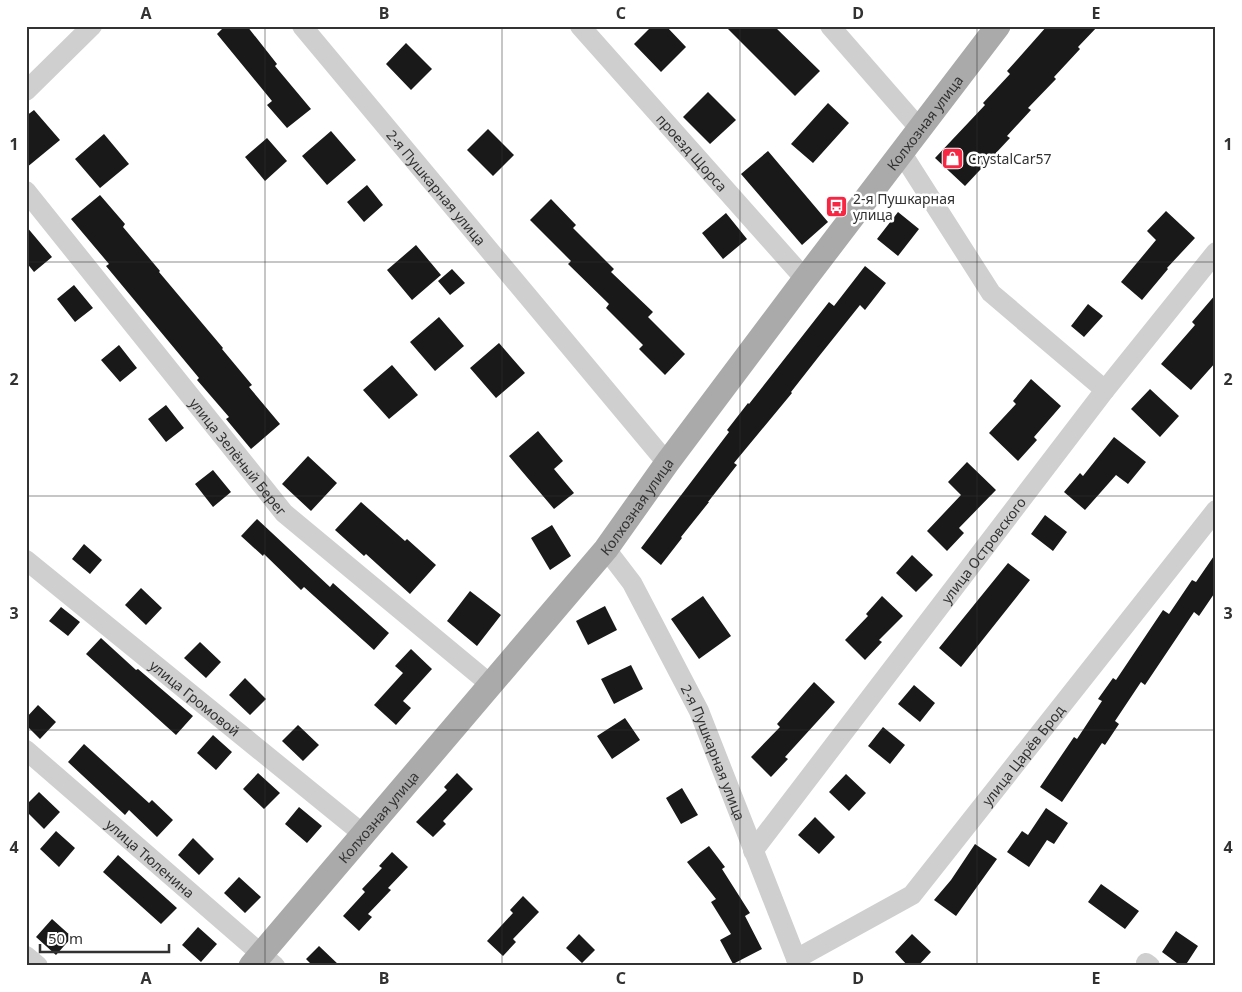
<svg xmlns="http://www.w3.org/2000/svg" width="1242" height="992" viewBox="0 0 1242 992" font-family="'Noto Sans',sans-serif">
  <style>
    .building { fill: #191919 }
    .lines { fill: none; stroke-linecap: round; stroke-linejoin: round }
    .minor { stroke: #cfcfcf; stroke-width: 20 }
    .major { stroke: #aaa; stroke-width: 25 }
    .grid { fill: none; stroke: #323232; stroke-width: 1; stroke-opacity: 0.55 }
    .labels { text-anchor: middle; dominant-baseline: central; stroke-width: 5; stroke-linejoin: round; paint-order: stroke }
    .street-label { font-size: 14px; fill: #323232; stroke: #fff }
    .poi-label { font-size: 14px; fill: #323232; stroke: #fff; text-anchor: start }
    .neatline { fill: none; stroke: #323232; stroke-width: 2 }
    .grid-label { font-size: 16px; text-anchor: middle; font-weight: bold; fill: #323232 }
  </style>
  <rect width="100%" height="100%" fill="#fff"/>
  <path class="building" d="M225,26H247L277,64L275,66L311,109L287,128L267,105L272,101L217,34Z
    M652,26H666L686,47L661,72L634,44Z
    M725,26H774L820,71L795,96Z
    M1047,26H1098L1078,47L1080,49L1054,77L1056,79L1028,108L1031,110L1007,136L1010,138L965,186L935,158L985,105L983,103L1010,74L1007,71Z
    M406,43L432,69L411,90L386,64Z
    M708,92L736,120L710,144L683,117Z
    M828,103L849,123L813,163L791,144Z
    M34,110L60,140L26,168V116Z
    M488,129L514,155L493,176L467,150Z
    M331,131L356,160L327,185L302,156Z
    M104,134L129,164L100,188L75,159Z
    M267,138L287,161L265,181L245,157Z
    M768,151L828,222L802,245L741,174Z
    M367,185L383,205L364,222L347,202Z
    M100,195L125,224L123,227L160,271L159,272L223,348L222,349L252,385L249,387L280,424L251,449L226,419L229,417L197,380L199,378L106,266L109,264L71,219Z
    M551,199L576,225L573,228L614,269L611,272L653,312L648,317L685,354L665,375L639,349L643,345L606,308L609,304L568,264L571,261L530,220Z
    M1166,211L1195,238L1167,268L1168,269L1142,300L1121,282L1156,240L1147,231Z
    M898,212L919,229L898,256L877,239Z
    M726,213L747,239L723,259L702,233Z
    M26,226L52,257L34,272L26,262Z
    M416,245L441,275L412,300L387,270Z
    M865,266L886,283L865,310L860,305L820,355L791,392L792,393L734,463L737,465L708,502H709L681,537L682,538L661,565L641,548L729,432L727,430L748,403L749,404L829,302L834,306Z
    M452,269L465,283L450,295L438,281Z
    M74,285L93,308L75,322L57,299Z
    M1216,294V362L1191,390L1161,364L1195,325L1192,322Z
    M1088,304L1103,316L1084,337L1071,326Z
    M439,317L464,346L435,371L410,342Z
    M499,343L525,373L496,398L470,368Z
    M119,345L137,368L120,382L101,360Z
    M392,365L418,395L389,419L363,390Z
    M1031,379L1061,406L1034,437L1037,440L1018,461L989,433L1016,404L1013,401Z
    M1150,389L1179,416L1160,437L1131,409Z
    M166,405L184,428L166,442L148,419Z
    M538,431L563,461L554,469L574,493L554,509L509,456Z
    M1114,437L1146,462L1128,484L1116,475L1085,510L1064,492L1080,473L1083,476Z
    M308,456L337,483L311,511L282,484Z
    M967,462L996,490L959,528L964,533L947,551L927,531L961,495L948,482Z
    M213,470L231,492L213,507L195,484Z
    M361,502L405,541L407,539L436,565L410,594L366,554L364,556L335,530Z
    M1045,515L1067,532L1053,551L1031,534Z
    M257,519L330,587L333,583L389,633L374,650L304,587L301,590L264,554L263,556L241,536Z
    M552,525L571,556L550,570L531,538Z
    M84,544L102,560L90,574L72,559Z
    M1216,553V591L1199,616L1194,612L1145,685L1141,682L1115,721L1119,724L1105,745L1102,743L1062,802L1040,787L1074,737L1077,739L1102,701L1098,699L1113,678L1116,680L1163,610L1169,614L1192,580L1196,582Z
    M912,555L933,575L916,592L896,573Z
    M1008,563L1030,580L961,667L939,648Z
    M141,588L162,608L146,625L125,605Z
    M470,591L501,615L477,646L447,621Z
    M703,596L731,636L699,659L671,619Z
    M882,596L903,616L879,640L882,642L865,660L845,640L868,616L866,614Z
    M605,606L617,630L588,645L576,621Z
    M61,607L80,622L68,636L49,621Z
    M101,638L136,670L138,669L193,716L176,735L86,654Z
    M200,642L221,662L206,678L184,658Z
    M411,649L432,669L403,701L411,708L396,725L374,705L403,673L395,666Z
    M631,665L643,689L614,704L601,679Z
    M245,678L266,699L250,715L229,695Z
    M814,682L835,702L785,757L788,759L771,777L751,757L780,727L777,724Z
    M914,685L935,703L920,722L898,704Z
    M38,705L56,722L40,739L26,725V718Z
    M625,718L640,740L612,759L597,736Z
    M298,725L319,745L303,761L282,741Z
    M883,727L905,745L890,764L868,746Z
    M213,735L232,752L216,770L197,753Z
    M84,744L149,803L152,800L173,820L157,837L129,810L125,815L68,762Z
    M258,773L280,793L264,809L243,789Z
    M457,773L473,789L443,821L446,824L433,837L416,822L447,790L444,787Z
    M846,774L866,793L849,811L829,792Z
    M682,788L698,815L681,824L666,798Z
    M39,792L60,812L44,829L26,811V805Z
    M299,807L322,826L307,843L285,824Z
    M1046,808L1068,823L1054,844L1047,840L1029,867L1007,852L1022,831L1028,835Z
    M815,817L835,837L819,854L798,835Z
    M56,831L75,848L59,867L40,849Z
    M193,838L214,859L199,875L178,855Z
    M975,844L997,859L956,916L934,900L951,880Z
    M709,846L725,867L722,869L750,913L745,916L762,949L733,964L720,940L731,934L711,902L716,899L687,862Z
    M392,852L408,867L388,888L391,890L368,914L372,917L359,931L343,916L365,892L362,889L382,868L379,866Z
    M118,855L177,908L161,924L103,872Z
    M239,877L261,897L245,913L224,893Z
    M1101,884L1139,911L1125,929L1088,902Z
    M523,896L539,912L513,939L516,942L503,956L487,941L513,913L510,910Z
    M52,919L72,937L56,955L36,937Z
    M198,927L217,944L201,962L182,945Z
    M1176,931L1198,946L1185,966H1181L1162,952Z
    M579,934L595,950L582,963L566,948Z
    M912,934L931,952L918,966H908L895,952Z
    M319,946L340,966H313L306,959Z"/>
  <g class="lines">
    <g class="minor">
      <path id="s1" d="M302,26L667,463"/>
      <path id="s2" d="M580,26L805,279"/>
      <path d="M830,26L919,128"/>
      <path d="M26,91L92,26"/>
      <path d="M901,152L991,293L1105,390"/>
      <path id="s3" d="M26,191L284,513L490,684"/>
      <path id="s4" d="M606,549L632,583L699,711L799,966"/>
      <path id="s5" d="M26,560L363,834"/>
      <path id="s6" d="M26,750L275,966"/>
      <path id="s7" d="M753,851L1105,390L1216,252"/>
      <path d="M26,956L38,966"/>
      <path id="s8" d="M796,959L912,895L1216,510"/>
      <path d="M1146,963L1150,966"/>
    </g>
    <path class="major" id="s9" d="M251,966L606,549L667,463L805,279L998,26"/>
  </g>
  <path class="grid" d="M265,26V966M502,26V966M740,26V966M977,26V966M26,262H1216M26,496H1216M26,730H1216"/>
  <defs>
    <symbol id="shop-square" viewBox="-11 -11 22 22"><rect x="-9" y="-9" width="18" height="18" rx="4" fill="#f72643" stroke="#fff"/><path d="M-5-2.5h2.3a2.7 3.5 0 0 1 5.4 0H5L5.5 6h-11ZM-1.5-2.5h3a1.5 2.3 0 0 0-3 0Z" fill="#fff"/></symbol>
    <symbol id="bus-square" viewBox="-11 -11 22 22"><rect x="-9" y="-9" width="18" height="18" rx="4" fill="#f72643" stroke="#fff"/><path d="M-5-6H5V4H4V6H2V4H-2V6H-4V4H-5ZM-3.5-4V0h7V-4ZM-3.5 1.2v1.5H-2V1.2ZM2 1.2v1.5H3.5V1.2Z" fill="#fff"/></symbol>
  </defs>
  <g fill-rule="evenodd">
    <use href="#shop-square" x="940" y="146" width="25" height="25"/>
    <use href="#bus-square" x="824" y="194" width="25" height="25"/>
  </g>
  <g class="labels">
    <g class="street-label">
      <text stroke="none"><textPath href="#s9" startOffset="1080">Колхозная улица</textPath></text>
      <text stroke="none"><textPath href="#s2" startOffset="169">проезд Щорса</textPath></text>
      <text stroke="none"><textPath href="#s1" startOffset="210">2-я Пушкарная улица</textPath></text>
      <text stroke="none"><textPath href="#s3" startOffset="340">улица Зелёный Берег</textPath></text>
      <text stroke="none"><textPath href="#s9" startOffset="600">Колхозная улица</textPath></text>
      <text stroke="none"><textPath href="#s7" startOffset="379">улица Островского</textPath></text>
      <text stroke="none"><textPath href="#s5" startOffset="218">улица Громовой</textPath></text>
      <text stroke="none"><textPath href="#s4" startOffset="231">2-я Пушкарная улица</textPath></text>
      <text stroke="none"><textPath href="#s8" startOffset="311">улица Царёв Брод</textPath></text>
      <text stroke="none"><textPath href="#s9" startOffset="196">Колхозная улица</textPath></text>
      <text stroke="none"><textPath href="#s6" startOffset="165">улица Тюленина</textPath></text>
    </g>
    <g class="poi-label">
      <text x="968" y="158">CrystalCar57</text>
      <text x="853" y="198">2-я Пушкарная<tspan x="853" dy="16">улица</tspan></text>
    </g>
  </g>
  <rect width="1242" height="992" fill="none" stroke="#ffffff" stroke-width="55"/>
  <path d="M40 944v8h129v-8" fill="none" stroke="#323232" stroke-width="2.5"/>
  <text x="48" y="944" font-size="15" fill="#323232" stroke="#ffffff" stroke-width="4" paint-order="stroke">50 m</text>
  <rect x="28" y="28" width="1186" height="936" class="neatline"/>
  <g class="grid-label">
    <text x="146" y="19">A</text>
    <text x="384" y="19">B</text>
    <text x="621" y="19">C</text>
    <text x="858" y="19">D</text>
    <text x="1096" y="19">E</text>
    <text x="14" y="150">1</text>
    <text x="1228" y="150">1</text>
    <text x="14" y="385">2</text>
    <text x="1228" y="385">2</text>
    <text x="14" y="619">3</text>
    <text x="1228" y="619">3</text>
    <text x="14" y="853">4</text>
    <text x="1228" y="853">4</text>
    <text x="146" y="984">A</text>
    <text x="384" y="984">B</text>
    <text x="621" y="984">C</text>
    <text x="858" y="984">D</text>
    <text x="1096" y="984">E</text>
  </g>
</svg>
